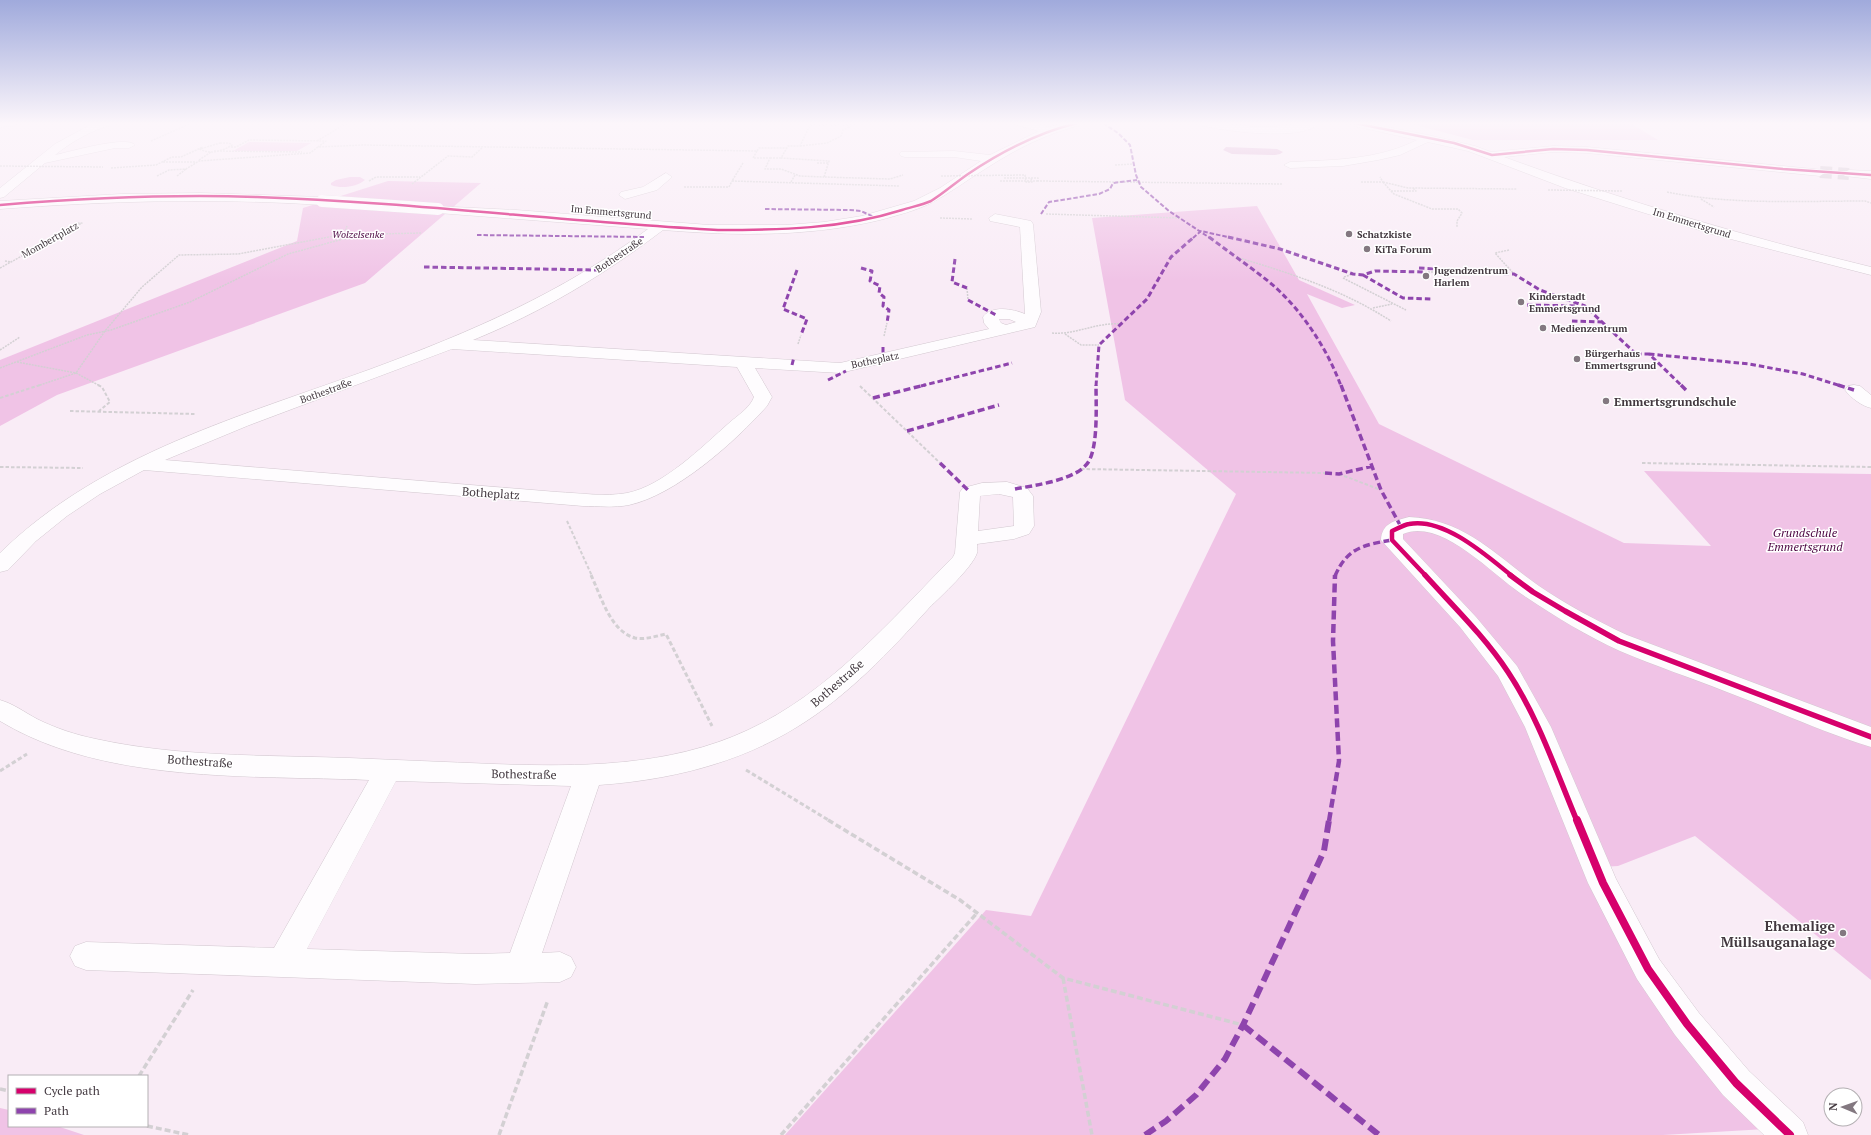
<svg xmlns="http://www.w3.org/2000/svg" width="1871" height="1135" viewBox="0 0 1871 1135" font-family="'PT Serif',serif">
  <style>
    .green { fill: #f0c3e6 }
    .water { fill: #d59cc9 }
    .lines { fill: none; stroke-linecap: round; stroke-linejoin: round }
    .minor-tunnel { stroke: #d5c8d2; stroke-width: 12; stroke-dasharray: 12 6; stroke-linecap: butt }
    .minor-casing { stroke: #d3c8d0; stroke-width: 1 }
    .path-far3 { stroke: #d3d0d3; stroke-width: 1.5; stroke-dasharray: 2 1; stroke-linecap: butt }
    .path-far2 { stroke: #d3d0d3; stroke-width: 2; stroke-dasharray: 3.5 2; stroke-linecap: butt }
    .path-far1 { stroke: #d3d0d3; stroke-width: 3; stroke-dasharray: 4.5 2.5; stroke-linecap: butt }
    .path { stroke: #d3d0d3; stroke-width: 3.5; stroke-dasharray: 6 3; stroke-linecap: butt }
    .minor { fill: #fefcfe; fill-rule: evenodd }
    .minor-bridge-casing { stroke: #d3c8d0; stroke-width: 12; stroke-linecap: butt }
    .path-bridge { stroke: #d3d0d3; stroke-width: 1.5; stroke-dasharray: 2 1; stroke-linecap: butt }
    .minor-bridge { stroke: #fefcfe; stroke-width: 12 }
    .quiet-far4 { stroke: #8e44ad; stroke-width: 2; stroke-dasharray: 4.5 2; stroke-linecap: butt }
    .quiet-far3 { stroke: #8e44ad; stroke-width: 3; stroke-dasharray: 5.5 3; stroke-linecap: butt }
    .quiet-far2 { stroke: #8e44ad; stroke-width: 3.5; stroke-dasharray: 7 3.5; stroke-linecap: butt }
    .quiet-far1 { stroke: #8e44ad; stroke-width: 4.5; stroke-dasharray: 9 4.5; stroke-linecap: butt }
    .quiet { stroke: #8e44ad; stroke-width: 6; stroke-dasharray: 12 6; stroke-linecap: butt }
    .cycleway-far3-casing { stroke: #fff; stroke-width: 4 }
    .cycleway-far2-casing { stroke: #fff; stroke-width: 6 }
    .cycleway-far1-casing { stroke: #fff; stroke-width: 8 }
    .cycleway-casing { stroke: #fff; stroke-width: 10 }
    .cycleway-far3 { stroke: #d6006c; stroke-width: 2.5 }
    .cycleway-far2 { stroke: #d6006c; stroke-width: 4.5 }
    .cycleway-far1 { stroke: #d6006c; stroke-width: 5.5 }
    .cycleway { stroke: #d6006c; stroke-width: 8 }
    .poi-dot { fill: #837880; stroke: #fff; stroke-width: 1.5 }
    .labels { text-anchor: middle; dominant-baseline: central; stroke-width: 3; stroke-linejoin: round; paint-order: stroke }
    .far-street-label { font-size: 10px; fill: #433940; stroke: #fff }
    .far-park-label { font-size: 10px; font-style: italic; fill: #4c0642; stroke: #fff }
    .far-poi-label { font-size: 10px; font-weight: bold; fill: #433940; stroke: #fff; text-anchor: start }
    .poi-label { font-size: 12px; font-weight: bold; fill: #433940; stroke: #fff; text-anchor: start }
    .street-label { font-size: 12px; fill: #433940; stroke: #fff }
    .park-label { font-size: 12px; font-style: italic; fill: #4c0642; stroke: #fff }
    .near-poi-label { font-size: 14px; font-weight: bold; fill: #433940; stroke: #fff; text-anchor: end }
  </style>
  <rect width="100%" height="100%" fill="#f9ecf6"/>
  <path class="green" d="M645,123H750L749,124H643Z
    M1408,123H1630L1658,140H1473Z
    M249,142L311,143L297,151H233Z
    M350,177H360L365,180C357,187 341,189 331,185V183L336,180Z
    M388,181L481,183L365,283L57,395L0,426V360L297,241L303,208Z
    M1257,206L1299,280L1355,305L1342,308L1307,294L1379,424L1624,543L1711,546L1644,471L1871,474V980L1695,836L1618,866L1584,868L1766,1129L1663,1135H785L986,910L1031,916L1236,494L1125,400L1092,218Z
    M0,1108L9,1110V1126H57L84,1135H0Z"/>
  <path class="water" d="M1226,147L1277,149L1283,152L1280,154L1275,155L1232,154L1223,150Z"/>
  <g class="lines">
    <path class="minor-tunnel" d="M1820,172L1849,174"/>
    <defs>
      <path id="minor" d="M0,123H18L13,126L0,127Z
        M94,123H112L111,125C92,130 71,142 55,155C69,152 127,135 135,145L129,148H115L45,163L4,197L0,198V188L55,144Z
        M1016,123H1032L1049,127L1065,123H1082L1081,125C1045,134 1016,149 985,169C967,180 950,193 931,203C915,211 898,215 880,220C809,237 735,236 663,230C604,275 542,312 473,340L840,363L989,329L984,323L983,317C992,305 1013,309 1025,314L1020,227L990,221L989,218L995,214L1031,221L1033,224L1041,312L1035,327L840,373L755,368L772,397L767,406C736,441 676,495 629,505C614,508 598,506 583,506L144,470L100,494L67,516L36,541L8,570L0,572V553C101,454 242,416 371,369C471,332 562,293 648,229L438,213L432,209L434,206L516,210L709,225H786L824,222L862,216L914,201L940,188L981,161L954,157H905L901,156L899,154L901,152L954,151L990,155L1039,131L1017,125ZM999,319H1009L1016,322L1006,325L1001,323ZM452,349L737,367L754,397C750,408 737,416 729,423C702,447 663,486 627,493C605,497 579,493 557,492L165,460L247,426Z
        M1199,123C1219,120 1240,127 1261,127C1280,128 1302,121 1319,123C1304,142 1223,131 1200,125Z
        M1349,123H1367L1428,135L1475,146L1491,152L1553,146L1587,147L1824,170L1826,172L1820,176L1587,153L1553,152L1504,157C1624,201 1747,237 1871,267V275L1715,235L1565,188L1468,151L1428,142L1400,155L1378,160L1343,166L1290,168L1284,165L1290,162C1333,160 1378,160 1417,140L1354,126Z
        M1849,170L1871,171V179L1845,176L1843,174L1845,172Z
        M666,173L672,177L657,190L625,199L619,195L621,192L643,187Z
        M201,193L322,197L328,201L322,205C214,198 108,201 0,209V201L121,194Z
        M1854,385L1860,386L1871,395V408C1862,406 1851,398 1845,390L1848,386Z
        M1007,482L1027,488L1033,496L1034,526L1029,534L1014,539L977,544C977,547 978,551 977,553C972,568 941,596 929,608C890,651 848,696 797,727C737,764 669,780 599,785L542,953L560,952L571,957L576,967L571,977L560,982L475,984L86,970L75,966L70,956L75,946L86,942L274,948L369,780C251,775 104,784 0,721V700C14,704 24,712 37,719C55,728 76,735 96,739C178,757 264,755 349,758C397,760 445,762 494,764C579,767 669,767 748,730C830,692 891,620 953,557L955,553L960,492L963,488L982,483ZM999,494L1013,497L1014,526L978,531L980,496ZM396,781L571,786L510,953L475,954L307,949Z
        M1409,517C1465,519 1496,556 1539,586C1567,605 1597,621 1627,635L1871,727V747C1822,732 1775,710 1727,692C1692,678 1655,666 1620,651C1587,636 1556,617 1526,597C1494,577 1442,517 1403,534V539L1476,617L1517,666L1551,727L1616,879L1659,959L1699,1013L1749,1071L1803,1122L1808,1135H1764L1723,1095L1675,1035L1637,979L1588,883L1525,727L1498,676L1460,627L1381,540C1382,523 1394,521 1409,517Z"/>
    </defs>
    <use href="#minor" class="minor-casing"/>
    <path class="path-far3" d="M811,123L800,146H788L781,158L829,161L824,177L890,179L903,175
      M810,125H854
      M151,141L192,123
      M317,141L347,123
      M220,143H229L232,145C223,151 210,155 200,149Z
      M800,146L827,143L841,136L843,130L858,123
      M231,147H236L249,140L326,141L318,147L363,145L757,151L759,148H787
      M214,151L302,152
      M757,151L753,158H770L765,169H781L800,176L824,177
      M770,158H781
      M199,160L211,152
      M163,162H196
      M743,163L732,181L899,186
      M817,163H828
      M1115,165L1133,164
      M111,168L156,165L172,157H181L203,147
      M157,176L169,170L186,169L199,161L310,153L318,147
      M177,176L186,169
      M1004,178H1038V181L1282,184
      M369,181L376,177H420
      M1000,181H1038
      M791,182L795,175
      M1361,182H1383L1380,177
      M1383,182L1408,188L1517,189
      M1383,182L1391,191H1416L1413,188
      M412,184L448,156L472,157L482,148
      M684,187H729L732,181
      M1391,191L1394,194L1432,209H1458L1462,213L1457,221V227
      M1667,192C1731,205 1800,201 1865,201L1871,203
      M1701,199L1714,207
      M1046,214L1180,218
      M940,218L973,219
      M343,239L347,226
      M1509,250L1495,253L1514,274
      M1236,257C1290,273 1343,290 1391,321
      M5,261L11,262
      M0,268L82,223H78
      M1425,272H1445
      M1344,277L1353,274
      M1343,278L1406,310
      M967,288L968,300
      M1373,308L1392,304
      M1052,333C1077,335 1095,322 1121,324
      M1065,334L1081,345H1099
      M884,336L887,323
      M798,344L801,335
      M0,350L20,337
      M17,362L76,373L100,386
      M0,368L87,335L111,330L190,302L288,254L343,239L378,234L421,233
      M37,386L76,373L105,331L142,287L179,255L238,254L345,234"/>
    <path class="path-far2" d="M98,385L102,387L110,402L99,411
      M860,386L940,463
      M0,398L40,385
      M70,411L195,414
      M1642,463L1871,467
      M0,467L83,468
      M1081,469L1325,473
      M1339,474L1381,490
      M567,521L592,576"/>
    <path class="path-far1" d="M591,575C601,596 610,631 635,638C645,640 656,636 666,634L712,726
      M746,770L830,821
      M0,771L27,754"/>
    <path class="path" d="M828,820L960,900L1063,978L1243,1025
      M1063,978L1092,1135
      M139,1076L193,990
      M0,1089L9,1091
      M147,1126L189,1135
      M499,1135L548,1000
      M781,1135L977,913"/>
    <use href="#minor" class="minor"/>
    <defs>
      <path id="minor-bridge" d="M322,201L438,209"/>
    </defs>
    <use href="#minor-bridge" class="minor-bridge-casing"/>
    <path class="path-bridge" d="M0,166L103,167
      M941,176L1025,175L1026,182H1032L1031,178
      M1548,190L1622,191"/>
    <use href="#minor-bridge" class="minor-bridge"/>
    <path class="quiet-far4" d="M1103,123L1118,133L1130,145L1136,175L1141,187L1169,211L1210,238
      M765,209L850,210L861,211L874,217
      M1041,214L1049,202L1099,194L1110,189L1113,183L1137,180
      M477,235L646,237
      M1193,238L1201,231L1232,238"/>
    <path class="quiet-far3" d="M1209,237C1229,252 1249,266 1268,281C1300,307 1327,348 1341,386
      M1228,237L1280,249L1353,274L1363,275L1375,271L1425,272
      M955,259L952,282L967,288
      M424,267L598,270
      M861,268L872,271L870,281L880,286L879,293L884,297L883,306L889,310L887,323
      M1419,268L1435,269L1445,272L1514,274L1540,290L1585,306L1636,354L1603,353
      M797,270L783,309L807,319L801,335
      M1363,275L1403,298L1433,299
      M968,300L996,315
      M1527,305L1577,306
      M1572,321L1602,322
      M883,347V359
      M1636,354H1649L1682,386
      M1649,354L1749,364L1803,374L1841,386
      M792,365L794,357
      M828,380L846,371
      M921,386L1012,363
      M1096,386L1099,345L1147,299L1171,257L1194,237"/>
    <path class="quiet-far2" d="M1341,385L1381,490L1400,525
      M1681,385L1686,390
      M1838,385L1854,390
      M873,398L925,385
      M907,431L999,405
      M940,463L970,492
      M1325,473L1339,474L1373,466
      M1015,489C1035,485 1081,480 1090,459C1098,441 1096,404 1096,385
      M1335,576C1347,548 1363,545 1392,540"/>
    <path class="quiet-far1" d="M1329,821L1339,761L1333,641L1335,575"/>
    <path class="quiet" d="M1243,1025L1379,1135
      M1145,1135L1166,1121L1196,1095L1225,1059L1243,1025L1324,851L1329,820"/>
    <defs>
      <path id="cycleway-far3" d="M1354,123L1454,143L1492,155L1553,149L1587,150L1783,169L1871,175
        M0,205C85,198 171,194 257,197C411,202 564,222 718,230C780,230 842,229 902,210C911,207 922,205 931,201C944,193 955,183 968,174C1002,151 1037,133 1077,123"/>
      <path id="cycleway-far2" d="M1426,576L1392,540V531C1397,529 1403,525 1409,524C1444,517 1487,556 1512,576"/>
      <path id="cycleway-far1" d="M1425,575C1453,606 1485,637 1508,672C1538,717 1556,771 1577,821
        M1510,575L1533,592L1565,611L1619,641L1871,737"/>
      <path id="cycleway" d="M1577,820L1603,883L1648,969L1687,1024L1736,1083L1790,1135"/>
    </defs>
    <use href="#cycleway-far3" class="cycleway-far3-casing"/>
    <use href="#cycleway-far2" class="cycleway-far2-casing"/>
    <use href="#cycleway-far1" class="cycleway-far1-casing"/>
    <use href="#cycleway" class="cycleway-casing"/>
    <use href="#cycleway-far3" class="cycleway-far3"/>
    <use href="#cycleway-far2" class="cycleway-far2"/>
    <use href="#cycleway-far1" class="cycleway-far1"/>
    <use href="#cycleway" class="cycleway"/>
  </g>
  <linearGradient id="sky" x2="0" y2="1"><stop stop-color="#a0aadc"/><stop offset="0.44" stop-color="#fcf6fb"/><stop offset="1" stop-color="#fcf6fb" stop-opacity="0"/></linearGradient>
  <rect width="1871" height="281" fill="url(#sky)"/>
  <g class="poi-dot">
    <circle cx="1349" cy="234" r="4"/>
    <circle cx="1367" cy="249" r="4"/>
    <circle cx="1426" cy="276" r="4"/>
    <circle cx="1521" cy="302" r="4"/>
    <circle cx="1543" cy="328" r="4"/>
    <circle cx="1577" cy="359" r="4"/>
    <circle cx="1606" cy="401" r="4"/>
    <circle cx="1843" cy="933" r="4"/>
  </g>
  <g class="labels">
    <g class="far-street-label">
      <text transform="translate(611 212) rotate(5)">Im Emmertsgrund</text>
      <text transform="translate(1692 223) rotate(17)">Im Emmertsgrund</text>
      <text transform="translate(50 240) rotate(-29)">Mombertplatz</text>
      <text transform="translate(619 255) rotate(-34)">Bothestraße</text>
      <text transform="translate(875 360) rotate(-12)">Botheplatz</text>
      <text transform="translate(326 391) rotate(-20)">Bothestraße</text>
    </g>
    <g class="far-park-label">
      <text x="358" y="234">Wolzelsenke</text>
    </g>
    <g class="far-poi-label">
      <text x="1357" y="234">Schatzkiste</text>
      <text x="1375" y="249">KiTa Forum</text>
      <text x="1434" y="270">Jugendzentrum<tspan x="1434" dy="12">Harlem</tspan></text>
      <text x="1529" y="296">Kinderstadt<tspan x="1529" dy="12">Emmertsgrund</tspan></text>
      <text x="1551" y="328">Medienzentrum</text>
      <text x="1585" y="353">Bürgerhaus<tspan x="1585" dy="12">Emmertsgrund</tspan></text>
    </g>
    <g class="poi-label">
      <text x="1614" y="401">Emmertsgrundschule</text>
    </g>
    <g class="street-label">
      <text transform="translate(491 493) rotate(4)">Botheplatz</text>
      <text transform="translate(837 683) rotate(-41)">Bothestraße</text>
      <text transform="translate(200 761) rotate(4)">Bothestraße</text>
      <text transform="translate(524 774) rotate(1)">Bothestraße</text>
    </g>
    <g class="park-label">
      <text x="1805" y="532">Grundschule<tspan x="1805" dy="14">Emmertsgrund</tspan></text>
    </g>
    <g class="near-poi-label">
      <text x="1835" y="925">Ehemalige<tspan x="1835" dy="16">Müllsauganalage</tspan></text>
    </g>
  </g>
  <rect x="8" y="1075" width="140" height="52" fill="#ffffff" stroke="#b4b0b3"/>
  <rect x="16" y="1088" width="20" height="6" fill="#d6006c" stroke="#b4b0b3"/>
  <text x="44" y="1095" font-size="12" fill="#433940">Cycle path</text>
  <rect x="16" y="1108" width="20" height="6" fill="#8e44ad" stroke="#b4b0b3"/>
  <text x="44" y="1115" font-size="12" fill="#433940">Path</text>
  <g transform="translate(1843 1107) rotate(272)"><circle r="19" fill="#ffffff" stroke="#b4b0b3"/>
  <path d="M0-3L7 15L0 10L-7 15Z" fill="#837880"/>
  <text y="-6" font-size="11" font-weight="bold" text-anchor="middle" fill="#433940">N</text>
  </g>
</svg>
